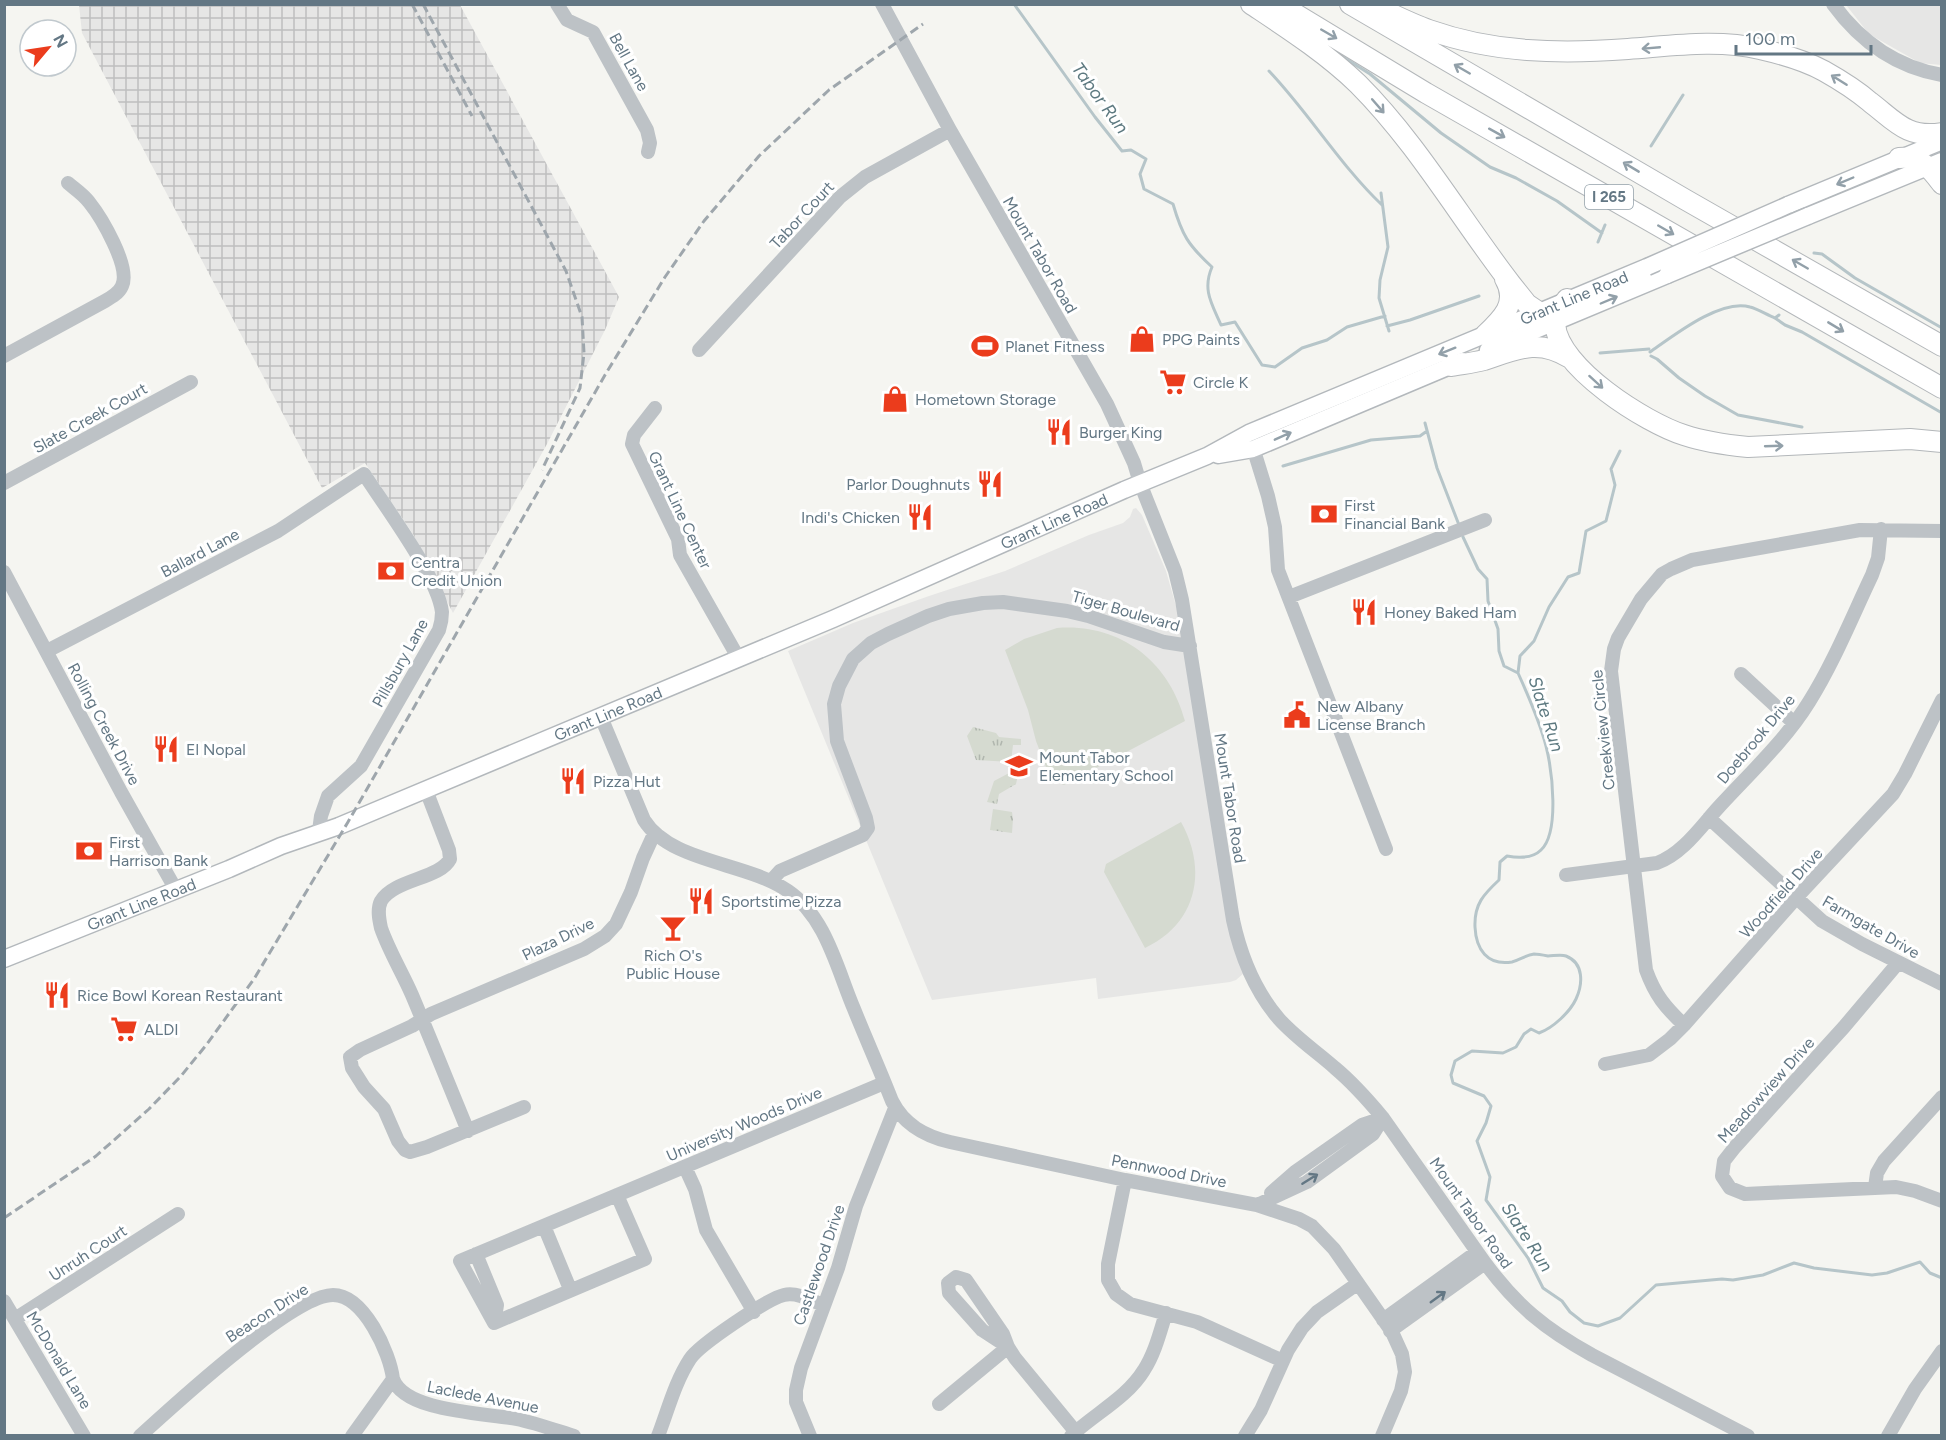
<svg xmlns="http://www.w3.org/2000/svg" width="1946" height="1440" viewBox="0 0 1946 1440" font-family="Figtree,sans-serif">
  <style>
    .built { fill: #e6e6e5 }
    .industrial { fill: url(#industrial-grid) }
    .green { fill: #d5dad0 }
    .park { fill: url(#park-tufts) }
    .lines { fill: none; stroke-linecap: round; stroke-linejoin: round }
    .stream { stroke: #b6c5c9; stroke-width: 3 }
    .major-casing { stroke: #b3b8bc; stroke-width: 19 }
    .highway-casing { stroke: #b3b7ba; stroke-width: 22 }
    .minor { stroke: #bdc2c6; stroke-width: 14 }
    .major { stroke: #fff; stroke-width: 16 }
    .highway { stroke: #fff; stroke-width: 20 }
    .rail { stroke: #9ea6ac; stroke-width: 3; stroke-dasharray: 9 4.5; stroke-linecap: butt }
    .major-bridge-casing { stroke: #b3b8bc; stroke-width: 19; stroke-linecap: butt }
    .major-bridge { stroke: #fff; stroke-width: 16 }
    .oneway { stroke: #92a0a9 }
    .oneway2 { stroke: #637784 }
    .labels { text-anchor: middle; dominant-baseline: central; stroke-width: 6; stroke-linejoin: round; paint-order: stroke }
    .shield { fill: #fff; stroke: #92a0a9; stroke-width: 1.5 }
    .shield-label { font-size: 15px; font-weight: bold; fill: #637784 }
    .street-label { font-size: 16px; fill: #637784; stroke: #fff }
    .poi-label { font-size: 16px; fill: #637784; stroke: #fff; text-anchor: start }
    .water-label { font-size: 18px; font-style: italic; fill: #5e7a81; stroke: #fff }
  </style>
  <defs>
    <pattern id="industrial-grid" width="8" height="8" patternUnits="userSpaceOnUse" patternTransform="scale(1.5)"><rect width="8" height="8" fill="#e6e6e5"/><path d="M0 4h8M4 0v8" fill="none" stroke="#bebfbf"/></pattern>
    <pattern id="park-tufts" width="24" height="20" patternUnits="userSpaceOnUse" patternTransform="scale(1.5)"><rect width="24" height="20" fill="#d5dad0"/><path d="M3 7l-1-3M5 7V3M7 7l1-3M15 17l-1-3M17 17v-4M19 17l1-3" fill="none" stroke="#b0b6ae"/></pattern>
  </defs>
  <rect width="100%" height="100%" fill="#f5f5f1"/>
  <path class="built" d="M1846,5H1941V65L1920,63L1869,34Z
    M1136,508L1142,515L1166,571L1180,620L1244,973L1236,980L1230,982L1098,999L1096,978L932,1000L788,651L853,623L929,596L1005,571L1089,535L1123,523L1130,517L1133,509Z"/>
  <path class="industrial" d="M79,5H460L619,297L605,330L547,444L453,613L413,534L365,463L322,488L82,33Z"/>
  <path class="green" d="M1057,628C1120,623 1169,661 1185,721L1064,785L1051,780L1036,741L1028,710L1005,650L1024,639Z
    M1181,822C1208,870 1197,924 1145,948L1104,872L1106,864Z"/>
  <path class="park" d="M973,727L996,733L999,737L1021,739V745H1013L1011,762L976,760L967,736Z
    M1011,772L1018,775L1016,784L999,794L997,804L987,802L994,781Z
    M993,809L1012,812L1013,819L1012,833L990,830Z"/>
  <g class="lines">
    <path class="stream" d="M1014,4L1095,117L1122,151L1131,150L1146,159L1140,174L1144,189L1173,204C1182,235 1188,245 1212,267C1202,290 1212,304 1221,325L1235,322L1262,365L1275,367L1302,348L1327,340L1347,327L1385,316
      M1335,52L1370,74L1441,133L1490,167L1516,178L1557,201L1602,233
      M1269,71C1309,113 1340,165 1382,205
      M1651,146L1683,95
      M1381,193L1388,247L1380,280L1379,298L1389,331
      M1598,242L1605,225
      M1814,253L1822,254L1855,278L1942,328
      M1775,318L1785,325L1802,332L1942,413
      M1387,326L1410,320L1479,296
      M1650,352C1673,336 1721,298 1750,307C1758,309 1767,315 1775,318L1779,315
      M1600,353L1649,349
      M1651,356L1657,359L1679,378L1705,396L1738,415L1802,427
      M1425,423L1437,468L1459,525
      M1283,466L1371,440L1420,436L1427,431
      M1463,537L1478,569L1487,579L1488,601L1498,629L1499,651L1504,666L1518,673C1528,695 1540,723 1546,746C1552,770 1560,832 1541,850C1532,859 1518,858 1507,856L1500,862L1499,880C1484,894 1474,904 1475,927C1476,949 1487,966 1512,962C1520,960 1526,955 1534,954C1538,954 1543,955 1548,956C1553,956 1561,954 1566,956C1584,963 1583,984 1576,999C1570,1012 1553,1028 1539,1033L1531,1029L1524,1034L1516,1047L1503,1053L1472,1051L1455,1061L1451,1075L1453,1083L1484,1096L1491,1106L1486,1123L1477,1141L1490,1177L1486,1200L1528,1258L1543,1288L1562,1301L1570,1312L1584,1323L1598,1326L1620,1318L1656,1285L1722,1279L1733,1280L1763,1275L1794,1263L1814,1268L1872,1275L1887,1273L1920,1262L1930,1273L1942,1278
      M1518,673L1520,656L1534,641L1549,607L1568,577L1579,573L1586,531L1606,521L1615,485L1611,469L1620,451"/>
    <defs>
      <g id="major">
        <path d="M1788,205L1942,141"/>
        <path d="M1808,216L1942,161"/>
        <path d="M1488,350L1667,275"/>
        <path d="M1218,455L1253,449L1462,361"/>
        <path id="s1" d="M4,959L229,869L281,846L339,826L833,619L1124,490L1207,456L1249,433L1647,267"/>
      </g>
      <path id="highway" d="M1251,4C1287,28 1326,53 1358,84C1417,143 1460,218 1511,284L1527,304L1555,323
        M1279,4L1426,93L1942,388
        M1350,4L1686,200L1942,346
        M1379,8C1396,16 1412,24 1429,30C1494,53 1560,54 1628,49C1671,46 1717,39 1760,49C1782,54 1804,60 1824,71C1840,80 1856,90 1870,102C1895,121 1907,139 1942,133
        M1899,158C1921,156 1929,167 1942,184
        M1567,299C1562,306 1555,315 1555,324C1558,368 1646,423 1684,435C1705,442 1727,445 1748,447L1910,439L1942,442
        M1485,335C1502,319 1519,303 1505,279
        M1451,366C1461,364 1473,363 1484,360C1517,349 1538,338 1570,358"/>
    </defs>
    <use href="#major" class="major-casing"/>
    <use href="#highway" class="highway-casing"/>
    <path class="minor" d="M557,4L567,20L593,32L647,130L650,143L648,152
      M882,4L950,130L1107,404L1134,463L1140,483L1175,571L1182,600L1233,920C1241,957 1255,991 1279,1019C1296,1038 1317,1052 1335,1068C1353,1083 1368,1100 1383,1118L1485,1263C1517,1306 1545,1329 1592,1355L1748,1436
      M1833,4C1860,41 1896,67 1942,75
      M699,350L840,197L865,177L950,130
      M4,356L105,301C112,297 119,293 122,286C131,267 101,217 89,202C83,194 75,189 68,183
      M655,408L634,435L632,444L678,539L680,555L739,659
      M1251,441L1268,496L1275,527L1278,570L1386,849
      M4,483L191,382
      M4,572L121,792L176,890
      M1289,597L1485,520
      M47,651L278,531L364,474C384,505 438,577 442,612C442,618 441,624 439,630L361,766L328,796L321,816L319,831
      M1741,674L1794,723
      M601,717L644,820C671,863 747,862 788,891C826,917 837,969 854,1009C866,1039 880,1070 892,1101C904,1125 925,1136 950,1142L1125,1180L1257,1205L1299,1219L1312,1226L1334,1249L1392,1332L1402,1354L1405,1372L1401,1391L1382,1436
      M426,790L449,850L450,859C440,879 394,879 381,901C377,909 379,919 381,928C389,951 402,972 412,995C431,1040 449,1085 468,1131
      M1709,818L1822,921L1862,944L1942,984
      M1566,875L1657,863C1682,854 1700,828 1717,809C1748,775 1785,741 1809,702C1834,662 1852,617 1872,575L1878,558L1881,529
      M771,881L780,871L863,835L868,828L866,818L837,741L834,704L839,686L853,659L871,643L888,634L928,616L949,609L983,603L1003,602L1067,611L1088,616L1164,642L1190,646
      M1898,963L1844,1027L1735,1147L1724,1161L1722,1176L1730,1188L1745,1194L1896,1187L1915,1191L1942,1201
      M1684,1025C1665,1007 1655,995 1646,970L1611,671L1614,649L1618,638L1641,599L1662,574L1671,569L1692,560L1860,530L1942,531
      M1605,1064L1649,1055L1670,1039L1684,1025L1796,898L1893,794L1905,774L1942,700
      M524,1107L427,1147L410,1152L405,1150L398,1141L384,1109L364,1087L352,1068L350,1057L360,1050L412,1026L431,1014L584,949L605,936L616,924L631,892L643,858L654,834
      M685,1167L695,1189L706,1230L754,1312
      M1125,1180L1108,1264V1280L1116,1294L1130,1304L1197,1322L1283,1361
      M1875,1187L1877,1173L1884,1161L1942,1097
      M1271,1193L1295,1172L1362,1125L1383,1118
      M1257,1205L1307,1182L1373,1134L1383,1118
      M544,1226L570,1289
      M476,1254L497,1305L494,1323L460,1261L884,1083
      M956,1277L966,1280L1003,1334L1008,1347L982,1330L949,1293L948,1283Z
      M4,1301L84,1436
      M15,1319L178,1214
      M1383,1320L1477,1252
      M494,1323L645,1259L617,1195
      M1390,1331L1485,1263
      M393,1379C405,1412 485,1413 516,1419C536,1423 555,1430 574,1436
      M939,1404L1008,1347L1015,1358L1075,1431
      M140,1436C173,1406 293,1295 333,1295C364,1295 390,1353 393,1379L352,1436
      M658,1436C668,1410 675,1382 690,1359C699,1345 767,1299 784,1295C797,1292 811,1300 823,1305
      M810,1436L796,1402V1390L801,1368L838,1268L856,1206L895,1108
      M1071,1436C1094,1414 1127,1398 1144,1370C1155,1353 1160,1332 1166,1313
      M1245,1436L1261,1410L1288,1350L1302,1328L1317,1312L1357,1284
      M1888,1436L1915,1389L1942,1351"/>
    <use href="#major" class="major"/>
    <use href="#highway" class="highway"/>
    <path class="rail" d="M412,4L472,116
      M423,4L566,271L582,317L584,353L580,388L542,470
      M4,1218L96,1156L149,1109L181,1076L207,1044L254,979L348,822L605,375L665,277L704,221L759,156L829,90L923,24"/>
    <defs>
      <path id="major-bridge" d="M1647,267L1788,205
        M1667,275L1808,216"/>
    </defs>
    <use href="#major-bridge" class="major-bridge-casing"/>
    <use href="#major-bridge" class="major-bridge"/>
  </g>
  <defs><path id="oneway-shaft" d="M-6 0H5M1.5-3L5.5 0L1.5 3" fill="none" stroke-width="1.6" stroke-linecap="round" stroke-linejoin="round" transform="scale(1.5)"/></defs>
  <g class="oneway">
    <use href="#oneway-shaft" transform="translate(1329 34) rotate(30)"/>
    <use href="#oneway-shaft" transform="translate(1651 48) rotate(175)"/>
    <use href="#oneway-shaft" transform="translate(1462 69) rotate(-150)"/>
    <use href="#oneway-shaft" transform="translate(1839 80) rotate(-148)"/>
    <use href="#oneway-shaft" transform="translate(1378 106) rotate(49)"/>
    <use href="#oneway-shaft" transform="translate(1497 133) rotate(29)"/>
    <use href="#oneway-shaft" transform="translate(1631 167) rotate(-149)"/>
    <use href="#oneway-shaft" transform="translate(1845 181) rotate(157)"/>
    <use href="#oneway-shaft" transform="translate(1666 230) rotate(30)"/>
    <use href="#oneway-shaft" transform="translate(1800 264) rotate(-150)"/>
    <use href="#oneway-shaft" transform="translate(1609 300) rotate(-23)"/>
    <use href="#oneway-shaft" transform="translate(1836 327) rotate(31)"/>
    <use href="#oneway-shaft" transform="translate(1447 351) rotate(158)"/>
    <use href="#oneway-shaft" transform="translate(1596 382) rotate(42)"/>
    <use href="#oneway-shaft" transform="translate(1283 436) rotate(-24)"/>
    <use href="#oneway-shaft" transform="translate(1774 446) rotate(-2)"/>
  </g>
  <g class="oneway2">
    <use href="#oneway-shaft" transform="translate(1310 1179) rotate(-32)"/>
    <use href="#oneway-shaft" transform="translate(1438 1297) rotate(-36)"/>
  </g>
  <defs>
    <symbol id="shop-bare" viewBox="-9 -9 18 18"><path d="M-5-2.5h2.3a2.7 3.5 0 0 1 5.4 0H5L5.5 6h-11ZM-1.5-2.5h3a1.5 2.3 0 0 0-3 0Z" fill="#eb3c1c" stroke="#fff" stroke-width="2.5" paint-order="stroke"/></symbol>
    <symbol id="stadium-bare" viewBox="-9 -9 18 18"><path d="M0-5a6.5 5 0 1 0 0 10a6.5 5 0 1 0 0-10ZM-3.5-1.8h7v3.6h-7Z" fill="#eb3c1c" stroke="#fff" stroke-width="2.5" paint-order="stroke"/></symbol>
    <symbol id="supermarket-bare" viewBox="-9 -9 18 18"><path d="M-6-5.5h2.5l.6 2H6L4.5 2H-2.5L-4.4-4H-6ZM-1.5 3.2a1.3 1.3 0 1 0 .1 0ZM3 3.2a1.3 1.3 0 1 0 .1 0Z" fill="#eb3c1c" stroke="#fff" stroke-width="2.5" paint-order="stroke"/></symbol>
    <symbol id="restaurant-bare" viewBox="-9 -9 18 18"><path d="M-5-6h1v4h1v-4h1v4h1v-4h1v5L-1.5 .5V6h-2V.5L-5-1ZM5-6V6H3V1.5H1.5Q1.5-4 5-6Z" fill="#eb3c1c" stroke="#fff" stroke-width="2.5" paint-order="stroke"/></symbol>
    <symbol id="bank-bare" viewBox="-9 -9 18 18"><path d="M-6-4H6V4H-6ZM0-2.3a2.3 2.3 0 1 0 0 4.6a2.3 2.3 0 1 0 0-4.6Z" fill="#eb3c1c" stroke="#fff" stroke-width="2.5" paint-order="stroke"/></symbol>
    <symbol id="civic-bare" viewBox="-9 -9 18 18"><path d="M-.6-6.5H3V-4.5H.6V-3L4-1V1h2V6H-6V1h2V-1L-.6-3ZM-1.2 2.5V6h2.4V2.5Z" fill="#eb3c1c" stroke="#fff" stroke-width="2.5" paint-order="stroke"/></symbol>
    <symbol id="school-bare" viewBox="-9 -9 18 18"><path d="M0-5L7-2L0 1L-7-2ZM-4 1L0 2.5L4 1V4Q0 6-4 4Z" fill="#eb3c1c" stroke="#fff" stroke-width="2.5" paint-order="stroke"/></symbol>
    <symbol id="bar-bare" viewBox="-9 -9 18 18"><path d="M-6-5H6L.8 .8V4.5H3.5V6h-7V4.5H-.8V.8Z" fill="#eb3c1c" stroke="#fff" stroke-width="2.5" paint-order="stroke"/></symbol>
  </defs>
  <g fill-rule="evenodd">
    <use href="#shop-bare" x="1123" y="320" width="38" height="38"/>
    <use href="#stadium-bare" x="966" y="327" width="38" height="38"/>
    <use href="#supermarket-bare" x="1154" y="363" width="38" height="38"/>
    <use href="#shop-bare" x="876" y="380" width="38" height="38"/>
    <use href="#restaurant-bare" x="1040" y="413" width="38" height="38"/>
    <use href="#restaurant-bare" x="971" y="465" width="38" height="38"/>
    <use href="#bank-bare" x="1305" y="495" width="38" height="38"/>
    <use href="#restaurant-bare" x="901" y="498" width="38" height="38"/>
    <use href="#bank-bare" x="372" y="552" width="38" height="38"/>
    <use href="#restaurant-bare" x="1345" y="593" width="38" height="38"/>
    <use href="#civic-bare" x="1278" y="696" width="38" height="38"/>
    <use href="#restaurant-bare" x="147" y="730" width="38" height="38"/>
    <use href="#school-bare" x="1000" y="747" width="38" height="38"/>
    <use href="#restaurant-bare" x="554" y="762" width="38" height="38"/>
    <use href="#bank-bare" x="70" y="832" width="38" height="38"/>
    <use href="#restaurant-bare" x="682" y="882" width="38" height="38"/>
    <use href="#bar-bare" x="654" y="909" width="38" height="38"/>
    <use href="#restaurant-bare" x="38" y="976" width="38" height="38"/>
    <use href="#supermarket-bare" x="105" y="1010" width="38" height="38"/>
  </g>
  <g class="labels">
    <rect class="shield" x="1585" y="185" width="48" height="24" rx="4.5"/>
    <g class="shield-label">
      <text x="1609" y="197">I 265</text>
    </g>
    <g class="street-label">
      <text transform="translate(629 62) rotate(61)">Bell Lane</text>
      <text transform="translate(802 215) rotate(-47)">Tabor Court</text>
      <text transform="translate(1040 255) rotate(60)">Mount Tabor Road</text>
      <text stroke="none"><textPath href="#s1" startOffset="1704">Grant Line Road</textPath></text>
      <text transform="translate(90 418) rotate(-29)">Slate Creek Court</text>
      <text transform="translate(680 510) rotate(65)">Grant Line Center</text>
      <text stroke="none"><textPath href="#s1" startOffset="1138">Grant Line Road</textPath></text>
      <text transform="translate(200 553) rotate(-28)">Ballard Lane</text>
      <text transform="translate(1126 611) rotate(16)">Tiger Boulevard</text>
      <text transform="translate(400 663) rotate(-61)">Pillsbury Lane</text>
      <text stroke="none"><textPath href="#s1" startOffset="652">Grant Line Road</textPath></text>
      <text transform="translate(104 724) rotate(62)">Rolling Creek Drive</text>
      <text transform="translate(1603 730) rotate(-96)">Creekview Circle</text>
      <text transform="translate(1756 739) rotate(-50)">Doebrook Drive</text>
      <text transform="translate(1230 798) rotate(81)">Mount Tabor Road</text>
      <text transform="translate(1781 893) rotate(-48)">Woodfield Drive</text>
      <text stroke="none"><textPath href="#s1" startOffset="148">Grant Line Road</textPath></text>
      <text transform="translate(1871 927) rotate(30)">Farmgate Drive</text>
      <text transform="translate(558 939) rotate(-26)">Plaza Drive</text>
      <text transform="translate(1766 1090) rotate(-48)">Meadowview Drive</text>
      <text transform="translate(744 1124) rotate(-23)">University Woods Drive</text>
      <text transform="translate(1169 1171) rotate(11)">Pennwood Drive</text>
      <text transform="translate(1471 1213) rotate(55)">Mount Tabor Road</text>
      <text transform="translate(88 1253) rotate(-33)">Unruh Court</text>
      <text transform="translate(819 1265) rotate(-71)">Castlewood Drive</text>
      <text transform="translate(267 1313) rotate(-33)">Beacon Drive</text>
      <text transform="translate(59 1360) rotate(59)">McDonald Lane</text>
      <text transform="translate(483 1397) rotate(11)">Laclede Avenue</text>
    </g>
    <g class="poi-label">
      <text x="1162" y="339">PPG Paints</text>
      <text x="1005" y="346">Planet Fitness</text>
      <text x="1193" y="382">Circle K</text>
      <text x="915" y="399">Hometown Storage</text>
      <text x="1079" y="432">Burger King</text>
      <text x="970" y="484" text-anchor="end">Parlor Doughnuts</text>
      <text x="1344" y="505">First<tspan x="1344" dy="18">Financial Bank</tspan></text>
      <text x="900" y="517" text-anchor="end">Indi's Chicken</text>
      <text x="411" y="562">Centra<tspan x="411" dy="18">Credit Union</tspan></text>
      <text x="1384" y="612">Honey Baked Ham</text>
      <text x="1317" y="706">New Albany<tspan x="1317" dy="18">License Branch</tspan></text>
      <text x="186" y="749">El Nopal</text>
      <text x="1039" y="757">Mount Tabor<tspan x="1039" dy="18">Elementary School</tspan></text>
      <text x="593" y="781">Pizza Hut</text>
      <text x="109" y="842">First<tspan x="109" dy="18">Harrison Bank</tspan></text>
      <text x="721" y="901">Sportstime Pizza</text>
      <text x="673" y="955" text-anchor="middle">Rich O's<tspan x="673" dy="18">Public House</tspan></text>
      <text x="77" y="995">Rice Bowl Korean Restaurant</text>
      <text x="144" y="1029">ALDI</text>
    </g>
    <g class="water-label">
      <text transform="translate(1100 98) rotate(54)">Tabor Run</text>
      <text transform="translate(1546 714) rotate(72)">Slate Run</text>
      <text transform="translate(1527 1237) rotate(57)">Slate Run</text>
    </g>
  </g>
  <rect width="1946" height="1440" fill="none" stroke="#637784" stroke-width="12"/>
  <g transform="translate(48 48) rotate(61)"><circle r="28" fill="#ffffff" stroke="#c1c9ce" stroke-width="1.5"/>
  <path d="M0-4.5L10 22L0 15L-10 22Z" fill="#eb3c1c"/>
  <text y="-9" font-size="16" font-weight="bold" text-anchor="middle" fill="#637784">N</text>
  </g>
  <path d="M1736 45v9h135v-9" fill="none" stroke="#637784" stroke-width="3"/>
  <text x="1745" y="45" font-size="18" fill="#637784" stroke="#ffffff" stroke-width="4.5" paint-order="stroke">100 m</text>
</svg>
